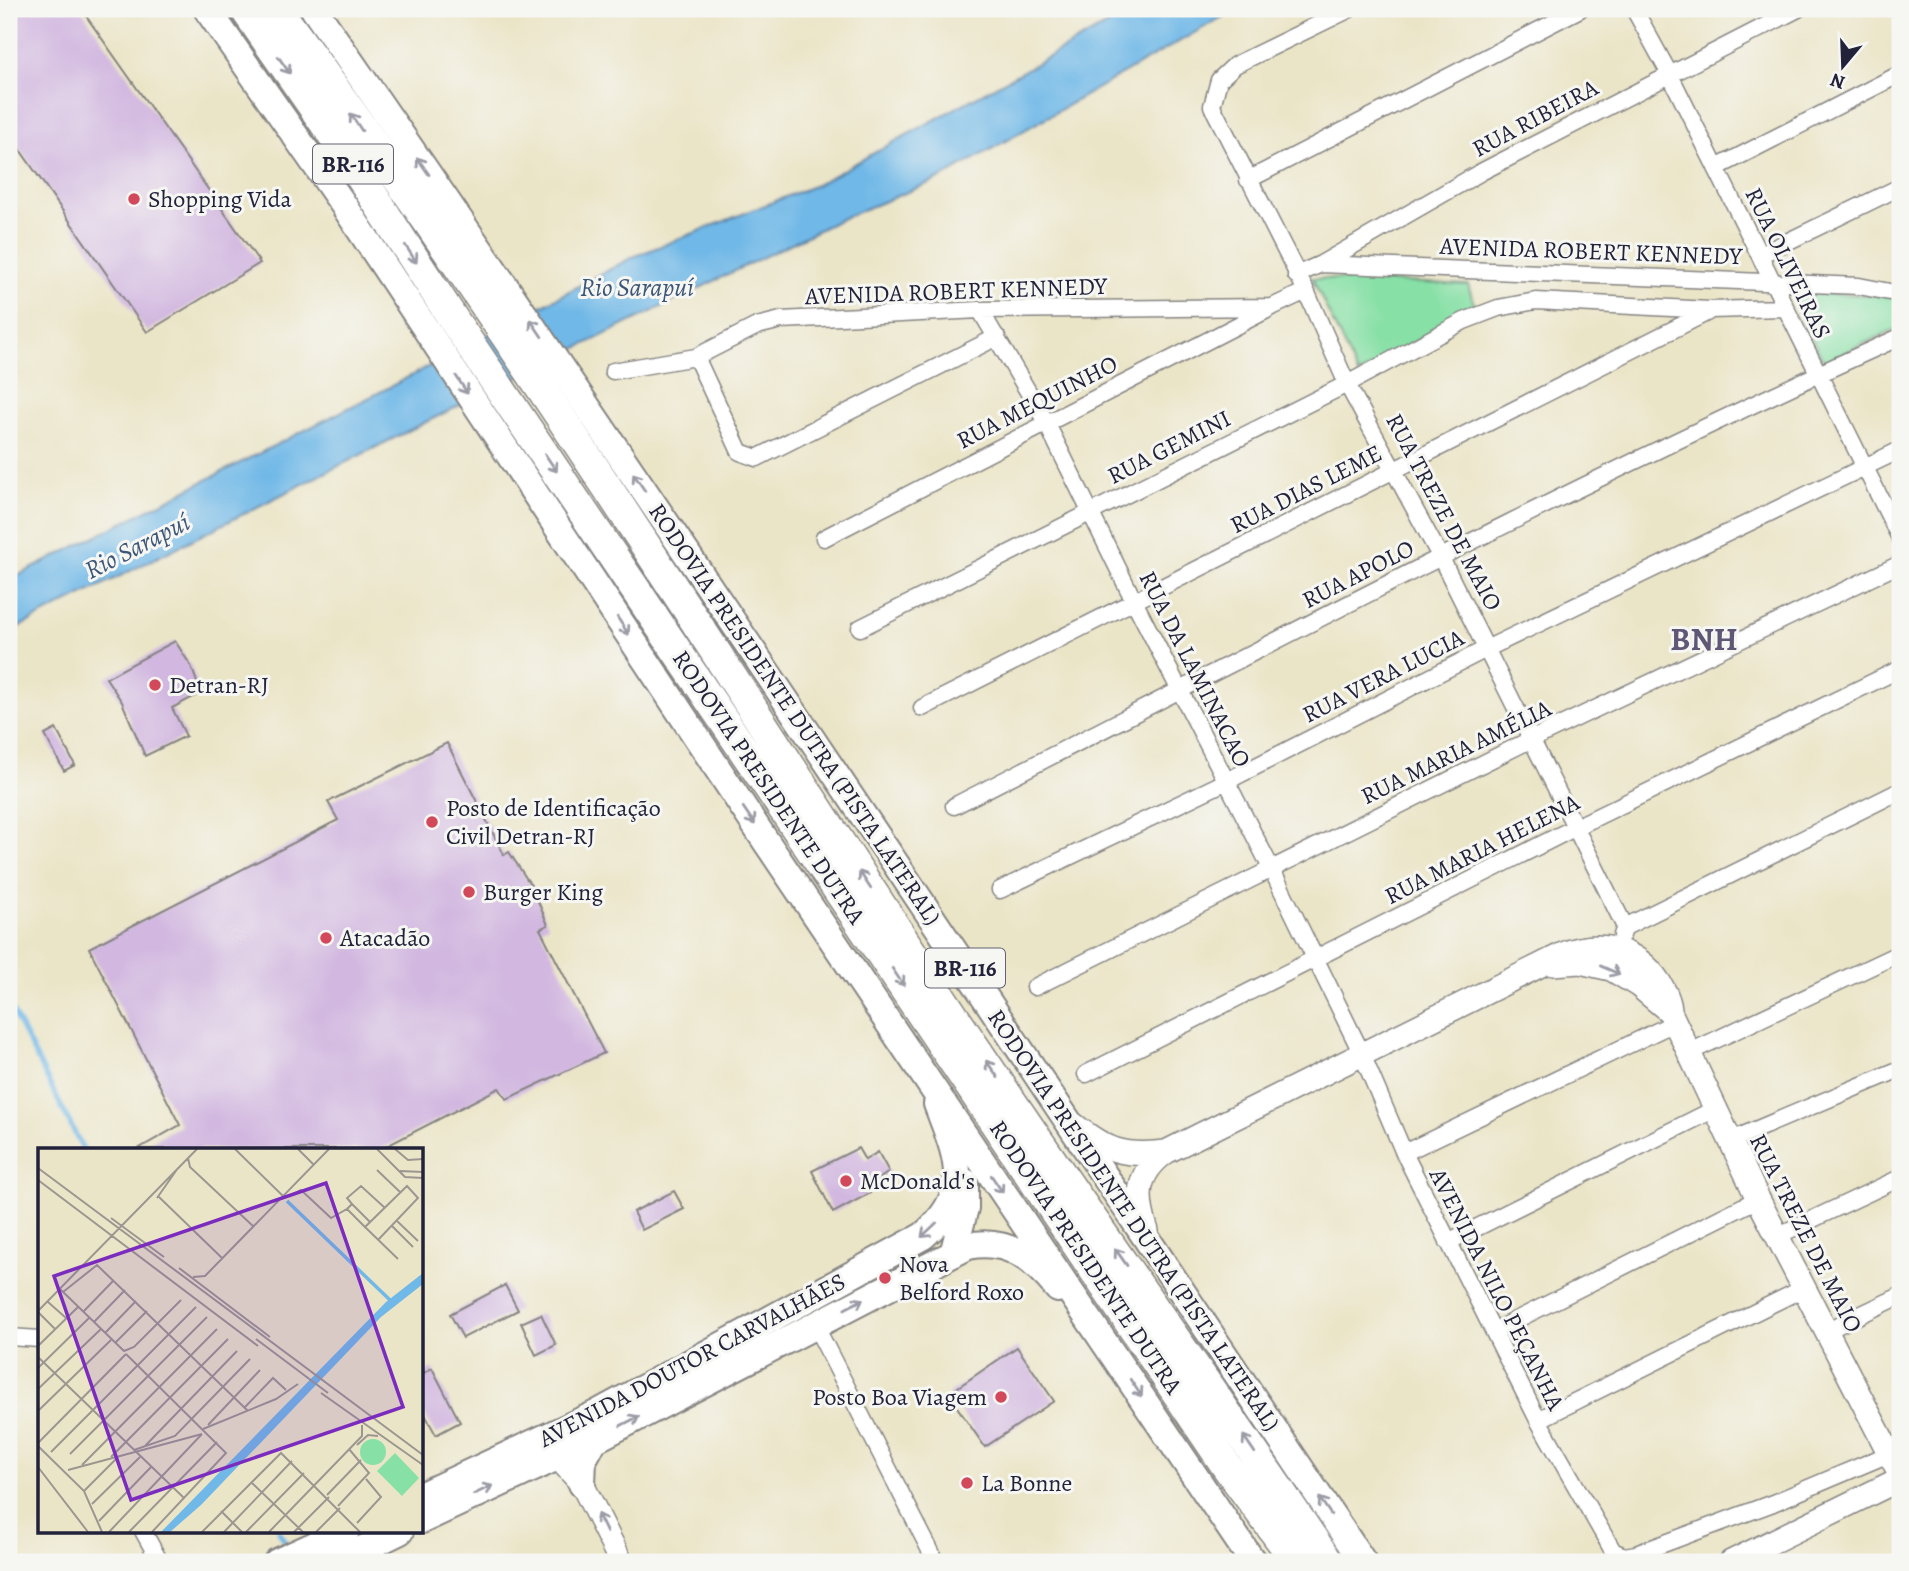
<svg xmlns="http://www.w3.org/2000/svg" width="1909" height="1571" viewBox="0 0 1909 1571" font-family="Alegreya,serif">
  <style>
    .green { fill: #87e0a6; stroke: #548170; stroke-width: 2 }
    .water { fill: #6fb8e7; stroke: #486d91; stroke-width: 2 }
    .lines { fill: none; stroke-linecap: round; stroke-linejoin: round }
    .stream { stroke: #6fb8e7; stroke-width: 5 }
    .building { fill: #d2b8e0 }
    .minor-casing { stroke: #868482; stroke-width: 19 }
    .secondary-casing { stroke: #868482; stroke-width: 26 }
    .primary-casing { stroke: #868482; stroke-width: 30 }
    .trunk-casing { stroke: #868482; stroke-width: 30 }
    .motorway-casing { stroke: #868482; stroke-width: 33 }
    .minor { stroke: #fff; stroke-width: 16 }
    .secondary { stroke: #fff; stroke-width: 23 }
    .primary { stroke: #fff; stroke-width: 26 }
    .trunk { stroke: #fff; stroke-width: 26 }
    .motorway { stroke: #fff; stroke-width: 30 }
    .oneway { stroke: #9c9ca7 }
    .poi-dot { fill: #d1495b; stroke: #f6f6f2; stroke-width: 2.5 }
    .labels { text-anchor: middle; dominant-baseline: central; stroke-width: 6; stroke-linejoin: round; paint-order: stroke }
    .shield { fill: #f6f6f2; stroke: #626272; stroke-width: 2 }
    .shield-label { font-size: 23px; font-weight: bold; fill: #22223b }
    .street-label { font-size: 24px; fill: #22223b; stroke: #f6f6f2 }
    .poi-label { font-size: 24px; fill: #22223b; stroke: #f6f6f2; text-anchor: start }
    .water-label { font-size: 26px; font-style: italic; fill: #3d5677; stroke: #f6f6f2 }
    .district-label { font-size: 32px; font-weight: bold; fill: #605675; stroke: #f6f6f2 }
    .inset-river { fill: none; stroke: #6fb8e7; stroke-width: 3.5 }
    .inset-road { fill: none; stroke: #9b9790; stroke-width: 2 }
    .view { fill: #7b2cbf; fill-opacity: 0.15; stroke: #7b2cbf; stroke-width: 3.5 }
    .inset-edge { fill: none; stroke: #22223b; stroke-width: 3.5 }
  </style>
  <rect width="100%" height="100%" fill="#f6f6f2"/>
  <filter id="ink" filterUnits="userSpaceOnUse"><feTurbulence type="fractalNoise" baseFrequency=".0143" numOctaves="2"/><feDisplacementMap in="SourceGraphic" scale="14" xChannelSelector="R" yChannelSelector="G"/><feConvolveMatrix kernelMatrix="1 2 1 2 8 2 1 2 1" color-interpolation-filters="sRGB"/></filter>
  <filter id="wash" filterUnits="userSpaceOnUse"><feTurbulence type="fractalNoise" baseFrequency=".00686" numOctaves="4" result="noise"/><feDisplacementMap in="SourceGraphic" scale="28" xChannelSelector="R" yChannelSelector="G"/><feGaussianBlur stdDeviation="1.57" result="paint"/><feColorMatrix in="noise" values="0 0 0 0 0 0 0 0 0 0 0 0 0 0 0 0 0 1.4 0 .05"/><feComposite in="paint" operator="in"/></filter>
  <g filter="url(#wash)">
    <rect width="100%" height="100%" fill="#ebe5c8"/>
    <path class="green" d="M1312,278L1468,285L1475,307L1358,375Z
      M1795,293L1899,296L1900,327L1824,362L1797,310Z"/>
    <path class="water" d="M1136,9H1236L939,179L841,219L418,426L9,632V580L388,388L633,257L816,185Z"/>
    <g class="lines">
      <path class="stream" d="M9,1004L83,1149
        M279,1531L284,1540"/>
    </g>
    <g id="blocks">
      <path class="building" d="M9,9H81L260,263L147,332L9,134Z
        M175,641L191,666L201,693L172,708L186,736L145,756L122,702L106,678Z
        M56,729L75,765L64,771L45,735Z
        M447,743L504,855L509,852L532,887L548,925L540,929L604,1053L507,1099L499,1088L381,1149H138L180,1125L89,948L338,820L328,802Z
        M858,1148L865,1160L878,1152L889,1172L867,1187L870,1193L833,1213L812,1171Z
        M674,1191L684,1209L642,1230L633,1212Z
        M505,1285L518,1310L463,1338L450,1314Z
        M541,1314L556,1345L536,1355L521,1323Z
        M1017,1347L1054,1401L985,1447L948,1394Z
        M432,1368L460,1422L436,1435L422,1409V1374Z"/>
    </g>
  </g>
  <g filter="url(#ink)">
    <use href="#blocks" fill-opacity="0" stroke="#868482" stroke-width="2"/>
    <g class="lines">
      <defs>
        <path id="minor" d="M1350,9L1235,65L1219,80L1212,106L1306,291L1347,384L1441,558L1625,927
          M1634,9L1669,73L1900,538
          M1716,168L1900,74
          M1248,180L1580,9
          M1760,255L1900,187
          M1321,264L1859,286L1900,294
          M1296,275L1321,264L1481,172L1798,9
          M980,310L1046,422L1134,601L1272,870L1361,1052L1404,1153L1538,1420L1613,1551L1624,1556L1636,1554L1773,1503L1889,1454
          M696,357L740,452L757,458L997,337
          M613,371L696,357L757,326L781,320L980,310L1272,307L1306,291
          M824,538L1267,310
          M860,628L1347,384L1464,321L1498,308L1536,301L1710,310L1783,308
          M922,708L1708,312
          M954,806C1267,646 1579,481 1900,337
          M1000,890L1227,781L1486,649L1900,450
          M1622,935L1625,927L1900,791
          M1035,987L1530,740L1900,564
          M1690,1052L1900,953
          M1086,1074L1576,827L1900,669
          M1729,1141L1900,1069
          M1404,1153L1676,1022
          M1779,1235L1900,1178
          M1448,1242L1715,1109
          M815,1325L936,1562
          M1494,1331L1758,1199
          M1826,1331L1900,1296
          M9,1337L40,1339
          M1538,1420L1804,1288
          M143,1531L160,1562"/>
        <path id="secondary" d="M1553,964L1580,962L1611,969L1639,986L1670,1012L1758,1199L1900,1474
          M1073,1124C1107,1151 1123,1157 1166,1152
          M1147,1231C1136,1198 1135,1174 1166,1152L1563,954C1600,939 1636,948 1659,982C1665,992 1670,1001 1670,1012
          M546,1444L582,1484L621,1562
          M1731,1562L1900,1479"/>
        <path id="primary" d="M953,1254L965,1208V1182
          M582,1484L583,1460L594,1440
          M422,1495L598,1413L923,1236C975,1192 957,1157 937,1104
          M422,1520L600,1437L968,1246C1008,1238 1034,1259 1058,1289
          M277,1562L346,1531
          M337,1562L400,1531"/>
        <path id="trunk" d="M207,9L343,204L767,843L1253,1562
          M314,9C670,522 1015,1043 1363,1562"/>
        <path id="motorway" d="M245,9L342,148L455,322L1227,1467L1297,1562
          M277,9C507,324 715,653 929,979C1058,1175 1197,1366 1328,1562"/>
      </defs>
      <use href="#minor" class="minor-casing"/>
      <use href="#secondary" class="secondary-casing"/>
      <use href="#primary" class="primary-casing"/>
      <use href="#trunk" class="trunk-casing"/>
      <use href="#motorway" class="motorway-casing"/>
      <use href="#minor" class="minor"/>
      <use href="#secondary" class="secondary"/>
      <use href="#primary" class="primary"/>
      <use href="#trunk" class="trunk"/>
      <use href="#motorway" class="motorway"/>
    </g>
    <defs><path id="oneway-shaft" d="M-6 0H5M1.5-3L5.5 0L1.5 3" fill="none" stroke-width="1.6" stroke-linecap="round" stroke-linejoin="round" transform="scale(1.75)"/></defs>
    <g class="oneway">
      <use href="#oneway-shaft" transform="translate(284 65) rotate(55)"/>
      <use href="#oneway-shaft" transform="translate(356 122) rotate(-124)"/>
      <use href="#oneway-shaft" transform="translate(423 166) rotate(-125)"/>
      <use href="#oneway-shaft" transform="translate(411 254) rotate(57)"/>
      <use href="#oneway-shaft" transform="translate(536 328) rotate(-124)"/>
      <use href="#oneway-shaft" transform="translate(462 385) rotate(57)"/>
      <use href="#oneway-shaft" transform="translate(551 463) rotate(56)"/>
      <use href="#oneway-shaft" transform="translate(639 482) rotate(-124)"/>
      <use href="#oneway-shaft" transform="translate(623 626) rotate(57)"/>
      <use href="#oneway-shaft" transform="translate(749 816) rotate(56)"/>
      <use href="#oneway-shaft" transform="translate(865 880) rotate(-123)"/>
      <use href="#oneway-shaft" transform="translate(1610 970) rotate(23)"/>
      <use href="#oneway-shaft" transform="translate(898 977) rotate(56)"/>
      <use href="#oneway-shaft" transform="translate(992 1069) rotate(-125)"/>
      <use href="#oneway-shaft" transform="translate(997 1184) rotate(56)"/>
      <use href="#oneway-shaft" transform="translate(929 1230) rotate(137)"/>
      <use href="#oneway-shaft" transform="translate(1121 1257) rotate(-125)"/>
      <use href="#oneway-shaft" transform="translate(854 1304) rotate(-28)"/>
      <use href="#oneway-shaft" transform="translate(1136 1388) rotate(56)"/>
      <use href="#oneway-shaft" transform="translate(630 1421) rotate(-27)"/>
      <use href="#oneway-shaft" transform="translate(1249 1444) rotate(-124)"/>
      <use href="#oneway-shaft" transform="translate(483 1490) rotate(-25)"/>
      <use href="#oneway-shaft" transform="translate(1325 1506) rotate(-124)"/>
      <use href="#oneway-shaft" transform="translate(602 1523) rotate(-116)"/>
    </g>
  </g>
  <g class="poi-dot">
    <circle cx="134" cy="199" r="7"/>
    <circle cx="155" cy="685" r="7"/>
    <circle cx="432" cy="822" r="7"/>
    <circle cx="469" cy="892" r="7"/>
    <circle cx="326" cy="938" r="7"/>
    <circle cx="846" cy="1181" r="7"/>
    <circle cx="885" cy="1278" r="7"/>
    <circle cx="1001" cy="1397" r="7"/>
    <circle cx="967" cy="1483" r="7"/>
  </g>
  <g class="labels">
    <g class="shield">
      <rect x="313" y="144.5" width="80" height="39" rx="5"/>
      <rect x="925" y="948.5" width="80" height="39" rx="5"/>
    </g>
    <g class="shield-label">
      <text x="353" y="164">BR-116</text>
      <text x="965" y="968">BR-116</text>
    </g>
    <g class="street-label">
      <text transform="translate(1535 118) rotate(-28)">RUA RIBEIRA</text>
      <text transform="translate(1591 251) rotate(2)">AVENIDA ROBERT KENNEDY</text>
      <text transform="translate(1788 263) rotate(64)">RUA OLIVEIRAS</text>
      <text transform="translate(956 291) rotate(-2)">AVENIDA ROBERT KENNEDY</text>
      <text transform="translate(1037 402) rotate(-27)">RUA MEQUINHO</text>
      <text transform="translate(1169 447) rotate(-27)">RUA GEMINI</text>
      <text transform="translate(1306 489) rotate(-27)">RUA DIAS LEME</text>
      <text transform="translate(1444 512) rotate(62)">RUA TREZE DE MAIO</text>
      <text transform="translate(1358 574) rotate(-27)">RUA APOLO</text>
      <text transform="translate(1195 669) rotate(63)">RUA DA LAMINACAO</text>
      <text transform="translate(1383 676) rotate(-27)">RUA VERA LUCIA</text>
      <text transform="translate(795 714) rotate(56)">RODOVIA PRESIDENTE DUTRA (PISTA LATERAL)</text>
      <text transform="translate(1456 752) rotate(-26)">RUA MARIA AMÉLIA</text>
      <text transform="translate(769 787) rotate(56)">RODOVIA PRESIDENTE DUTRA</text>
      <text transform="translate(1482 849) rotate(-27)">RUA MARIA HELENA</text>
      <text transform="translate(1134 1220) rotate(56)">RODOVIA PRESIDENTE DUTRA (PISTA LATERAL)</text>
      <text transform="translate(1806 1233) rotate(63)">RUA TREZE DE MAIO</text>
      <text transform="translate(1086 1257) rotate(56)">RODOVIA PRESIDENTE DUTRA</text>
      <text transform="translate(1497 1289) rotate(63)">AVENIDA NILO PEÇANHA</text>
      <text transform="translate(692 1360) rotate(-28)">AVENIDA DOUTOR CARVALHÃES</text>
    </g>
    <g class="poi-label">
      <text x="148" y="199">Shopping Vida</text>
      <text x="169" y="685">Detran-RJ</text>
      <text x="446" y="808">Posto de Identificação<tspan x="446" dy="28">Civil Detran-RJ</tspan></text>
      <text x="483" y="892">Burger King</text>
      <text x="340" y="938">Atacadão</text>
      <text x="860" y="1181">McDonald's</text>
      <text x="899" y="1264">Nova<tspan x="899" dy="28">Belford Roxo</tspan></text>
      <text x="987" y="1397" text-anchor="end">Posto Boa Viagem</text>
      <text x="981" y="1483">La Bonne</text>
    </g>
    <g class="water-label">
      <text x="637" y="287">Rio Sarapuí</text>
      <text transform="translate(137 546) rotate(-27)">Rio Sarapuí</text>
    </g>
    <g class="district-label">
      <text x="1704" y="639">BNH</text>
    </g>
  </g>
  <g transform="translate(38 1148)">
    <rect width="385" height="385" fill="#ebe5c8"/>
    <path d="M322 304a13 13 0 1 1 26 0a13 13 0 1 1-26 0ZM357,305L381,330L364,348L339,323Z" fill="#87e0a6"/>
    <path d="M385,125V136L343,169L163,357L132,384H123L348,154Z" fill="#6fb8e7"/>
    <path class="inset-river" d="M249,53L352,152"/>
    <path class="inset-road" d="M197,1L245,48M260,1L276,17M339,1L367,29L385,30M357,1L370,12L385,11M150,10L152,19L216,79M0,20L385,307M339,22L362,44M362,23L385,24M0,32L220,198M251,48L263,42L293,70L309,61L327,79L369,38L380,50L340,92M121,49L184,110M119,50L140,20M314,56L309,50L323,38L347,60M309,61L314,56L332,74M73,70L126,109M359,73L380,93M354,78L375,99M327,79L360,111M141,120L232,189M155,129L167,128L291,1M22,141L86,203L96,199L143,152M25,144L59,117L210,263M10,154L28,170M0,163L159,1M0,164L17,181M45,164L76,132M56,174L87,142M67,185L98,153M218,191L290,245M77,195L109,163M0,198L40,159M88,206L188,305L114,384M0,209L146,350M0,220L51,170M0,241L63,181M283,245L385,317M207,259L235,230L248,242M0,263L73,192M170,277L222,222M165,281L238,251L260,236M0,295L88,206M319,297L330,287L340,288M0,298L46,343L64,384M107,298L199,203M96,302L137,288L212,211M13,304L158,159M32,306L169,169M73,309L190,191M44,317L179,181M0,319L50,384M30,322L164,286M213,334L265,384M46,343L78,311M289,347L323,312M54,356L102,309M300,358L331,325L311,301M183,363L204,384M61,373L113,319M319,375L343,349L328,331M71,384L164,286M91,384L179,294M164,384L243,305L322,384M186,384L254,313M208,384L266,325M231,384L324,288V277M256,384L291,349M278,384L302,360"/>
    <path class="view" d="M288,35L365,259L93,352L16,128Z"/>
    <rect width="385" height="385" class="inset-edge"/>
  </g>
  <rect width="1909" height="1571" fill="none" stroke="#f6f6f2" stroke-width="35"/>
  <g transform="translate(1843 66) rotate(199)" stroke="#f6f6f2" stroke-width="5" paint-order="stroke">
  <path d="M0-5L12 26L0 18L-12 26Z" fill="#22223b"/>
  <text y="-10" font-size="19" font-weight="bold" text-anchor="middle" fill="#22223b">N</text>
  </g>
</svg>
